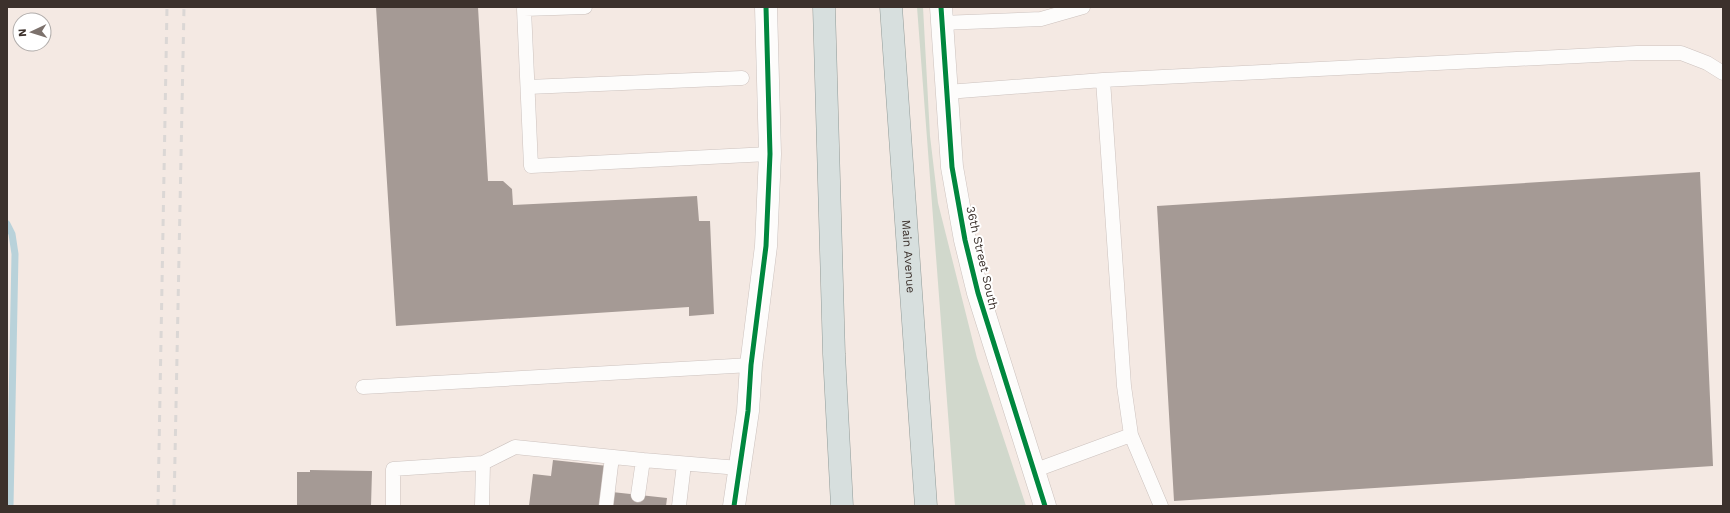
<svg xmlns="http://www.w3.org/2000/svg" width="1730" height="513" viewBox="0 0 1730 513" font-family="'Work Sans',sans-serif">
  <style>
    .green { fill: #d1d8cc }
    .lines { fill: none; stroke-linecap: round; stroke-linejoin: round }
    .stream { stroke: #b9d2da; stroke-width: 7 }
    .building { fill: #a59a95 }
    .lane-casing { stroke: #ccc2be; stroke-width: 15 }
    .street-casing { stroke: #ccc2be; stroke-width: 23 }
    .primary-casing { stroke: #919b98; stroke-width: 23 }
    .lane { stroke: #fdfcfb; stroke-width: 14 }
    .street { stroke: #fdfcfb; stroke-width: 22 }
    .primary { stroke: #d7dfde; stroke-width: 22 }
    .rail { stroke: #dbd7d5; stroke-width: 3; stroke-dasharray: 7 7; stroke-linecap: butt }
    .cycleway-casing { stroke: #fff; stroke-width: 8 }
    .cycleway { stroke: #00873e; stroke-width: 5 }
    .labels { text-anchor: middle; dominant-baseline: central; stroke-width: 4; stroke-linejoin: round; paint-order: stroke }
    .street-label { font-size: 12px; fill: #3c312c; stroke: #fff }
  </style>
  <rect width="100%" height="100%" fill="#f4e9e3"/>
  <path class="green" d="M917,7H923L930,136L938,203L977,358L1026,506H955Z"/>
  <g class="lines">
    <path class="stream" d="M7,224L12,234L15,254L10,506"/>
  </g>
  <path class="building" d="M376,7H478L488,181H503L512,189L513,205L697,196L699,221H710L714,314L689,316V307L396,326Z
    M1700,172L1713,466L1174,501L1157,206Z
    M553,460L608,466L603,506H529L533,474L551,476Z
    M310,470L372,471L371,506H297V472H310Z
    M612,492L667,498L666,506H610Z"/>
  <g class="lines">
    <defs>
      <path id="lane" d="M585,7L524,9L531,166L770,154
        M941,23L1041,19L1083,7
        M528,87L742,78
        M947,92L1103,80L1637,53H1681L1707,63L1723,73
        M363,387L751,365
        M1131,435L1161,506
        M1033,471L1131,435L1124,386L1103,80
        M638,495L643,460
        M393,506V469L483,463
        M482,506L483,463L515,447L643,460L739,468
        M606,506L612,457
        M679,506L684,464"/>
      <path id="street" d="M941,7L952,167L965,240L978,293L1045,506
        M734,506L748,411L751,365L766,246L770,154L766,7"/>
      <g id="primary">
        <path d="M824,7L834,354L842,506"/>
        <path id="s1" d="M891,7L926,506"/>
      </g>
    </defs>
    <use href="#lane" class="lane-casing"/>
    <use href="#street" class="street-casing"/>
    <use href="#primary" class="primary-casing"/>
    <use href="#lane" class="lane"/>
    <use href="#street" class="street"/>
    <use href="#primary" class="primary"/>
    <path class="rail" d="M158,506L167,7
      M174,506L184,7"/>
    <defs>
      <path id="cycleway" d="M941,7L952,167L965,240L978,293L1045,506
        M734,506L748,411L751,365L766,246L770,154L766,7"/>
    </defs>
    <use href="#cycleway" class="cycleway-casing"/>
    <use href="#cycleway" class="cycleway"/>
  </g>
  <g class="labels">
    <g class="street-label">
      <text stroke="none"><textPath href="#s1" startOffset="250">Main Avenue</textPath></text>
      <text transform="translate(982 258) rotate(77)">36th Street South</text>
    </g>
  </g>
  <rect width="1730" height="513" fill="none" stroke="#3c312c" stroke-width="16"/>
  <g transform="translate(32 32) rotate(266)"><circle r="19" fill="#ffffff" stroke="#b1adab"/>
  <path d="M0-3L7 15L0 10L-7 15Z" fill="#7c716c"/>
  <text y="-6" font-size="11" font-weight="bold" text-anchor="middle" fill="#3c312c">N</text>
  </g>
</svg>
